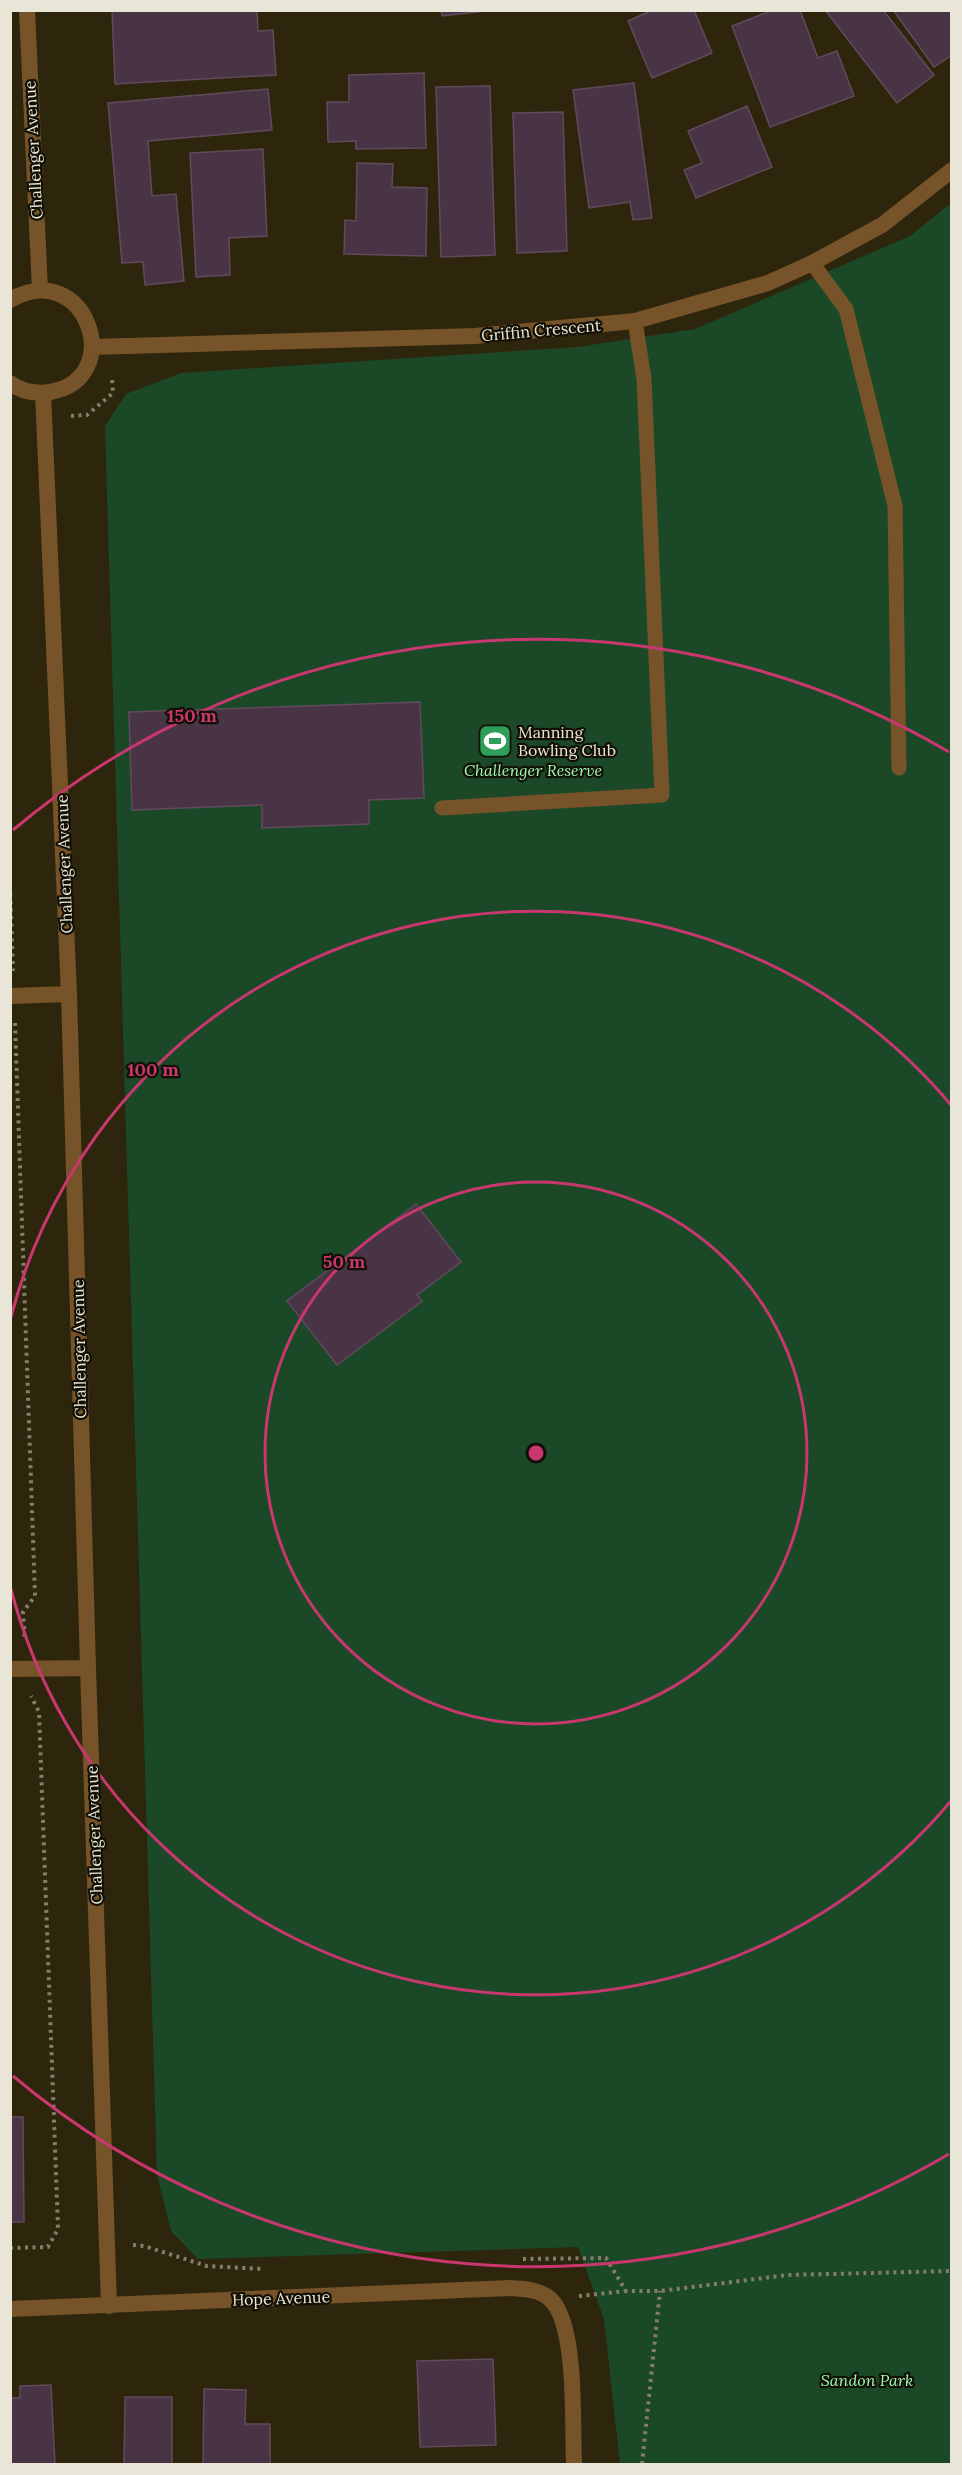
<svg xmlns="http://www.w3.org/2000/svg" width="962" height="2475" viewBox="0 0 962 2475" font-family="Lora,serif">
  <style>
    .green { fill: #1b4928 }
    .building { fill: #493445; stroke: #614a5c; stroke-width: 1.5 }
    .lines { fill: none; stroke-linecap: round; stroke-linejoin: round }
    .path { stroke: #847e69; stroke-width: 4; stroke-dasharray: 3 4.5; stroke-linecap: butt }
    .service { stroke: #775329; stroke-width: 15 }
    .minor { stroke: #775329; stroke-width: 16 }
    .ring { fill: none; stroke: #c8376e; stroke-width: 3 }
    .labels { text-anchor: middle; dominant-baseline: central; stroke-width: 4.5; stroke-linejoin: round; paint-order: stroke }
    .street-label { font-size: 16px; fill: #eae6d7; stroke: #120f05 }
    .poi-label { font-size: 16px; fill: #eae6d7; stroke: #120f05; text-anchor: start }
    .park-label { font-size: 16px; font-style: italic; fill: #9bf9af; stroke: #120f05 }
    .centre { fill: #c8376e; stroke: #120f05; stroke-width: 3 }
    .ring-label { font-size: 18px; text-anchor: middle; font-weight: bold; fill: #c8376e; stroke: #120f05; stroke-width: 4.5; stroke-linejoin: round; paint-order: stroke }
  </style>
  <rect width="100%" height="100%" fill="#2d260c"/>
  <path class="green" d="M951,203V2464H620L604,2319L578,2247L198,2259L171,2231L157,2175L105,426L126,394L181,373L578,347L695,329L910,236Z"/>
  <path class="building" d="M112,10H257L258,31L273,30L276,75L115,84Z
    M441,10H495L442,16Z
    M653,10H694L712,53L652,78L628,21Z
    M773,10H800L818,58L837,51L854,96L770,127L732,26Z
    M825,10H883L934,75L897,103Z
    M893,10H948L952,16V55L934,67Z
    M424,73L426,148L356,149V141L328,142L327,102H349V75Z
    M634,83L652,218L633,220L630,202L589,208L573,90Z
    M490,86L495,255L441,257L436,87Z
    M268,89L272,130L148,141L152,196L176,194L184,281L145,285L143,262L122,263L108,103Z
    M747,106L772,167L696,198L684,170L702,163L688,131Z
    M563,112L567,251L517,253L513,113Z
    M263,149L267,236L229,238L230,275L196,277L190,153Z
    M357,163L393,164L392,187L427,188L426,256L344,254L345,220L356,221Z
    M420,702L424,798L369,800V824L262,828V805L132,810L129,712Z
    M416,1204L461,1262L417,1295L422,1301L337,1365L287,1301Z
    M10,2117H23L24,2222H10Z
    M493,2359L496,2445L420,2447L417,2361Z
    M51,2385L55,2464H10V2398H20V2386Z
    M204,2389L246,2390L245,2424H270V2464H203Z
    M125,2397H172V2464H124Z"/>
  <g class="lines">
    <path class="path" d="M71,416L87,415L113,393L112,378
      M10,886L13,971
      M15,1023L35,1596L23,1612L25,1641
      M133,2245L144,2246L207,2266L263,2269
      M10,2248L48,2247L58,2229L39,1712L31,1696
      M523,2259L606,2258L626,2291H660L788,2275L952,2271
      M579,2296L626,2291
      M642,2464L660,2291"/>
    <path class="service" d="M812,263L846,309L895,506L899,768
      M442,808L662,795L644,379L635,321"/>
    <path class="minor" d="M27,10L40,290
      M10,300C86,256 128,379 50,392C36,394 22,392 10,383
      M92,347L475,336L635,321L768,283L812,263L882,225L952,170
      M43,393L69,994L88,1668L109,2306
      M10,996L69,994
      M10,1669L88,1668
      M10,2309L510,2288C523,2289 538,2289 549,2298C578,2321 572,2428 574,2464"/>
  </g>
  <g class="ring">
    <circle cx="536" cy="1453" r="271"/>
    <path d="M951 1801A542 542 0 0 1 11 1589M11 1317A542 542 0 0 1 951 1105"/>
    <path d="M949 2154A813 813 0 0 1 13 2076M13 830A813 813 0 0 1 949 752"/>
  </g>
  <defs>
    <symbol id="stadium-square" viewBox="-11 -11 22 22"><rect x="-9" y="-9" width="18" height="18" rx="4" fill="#2e9e5b" stroke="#120f05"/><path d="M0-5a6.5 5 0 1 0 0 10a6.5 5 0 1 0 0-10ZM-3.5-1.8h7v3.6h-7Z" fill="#fff"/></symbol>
  </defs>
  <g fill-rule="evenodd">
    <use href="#stadium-square" x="476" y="722" width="38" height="38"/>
  </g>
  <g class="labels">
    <g class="street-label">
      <text transform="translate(33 150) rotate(-93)">Challenger Avenue</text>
      <text transform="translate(541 330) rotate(-5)">Griffin Crescent</text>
      <text transform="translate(64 864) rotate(-92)">Challenger Avenue</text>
      <text transform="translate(79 1349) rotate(-91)">Challenger Avenue</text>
      <text transform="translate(94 1835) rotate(-92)">Challenger Avenue</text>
      <text transform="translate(281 2298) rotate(-2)">Hope Avenue</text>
    </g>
    <g class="poi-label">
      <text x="518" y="732">Manning<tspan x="518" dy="18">Bowling Club</tspan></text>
    </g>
    <g class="park-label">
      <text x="533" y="770">Challenger Reserve</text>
      <text x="867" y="2380">Sandon Park</text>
    </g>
  </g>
  <circle cx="536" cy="1453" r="9" class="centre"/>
  <g class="ring-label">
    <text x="192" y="722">150 m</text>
    <text x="153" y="1076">100 m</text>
    <text x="344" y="1268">50 m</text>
  </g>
  <rect width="962" height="2475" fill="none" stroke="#eae6d7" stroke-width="24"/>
</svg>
